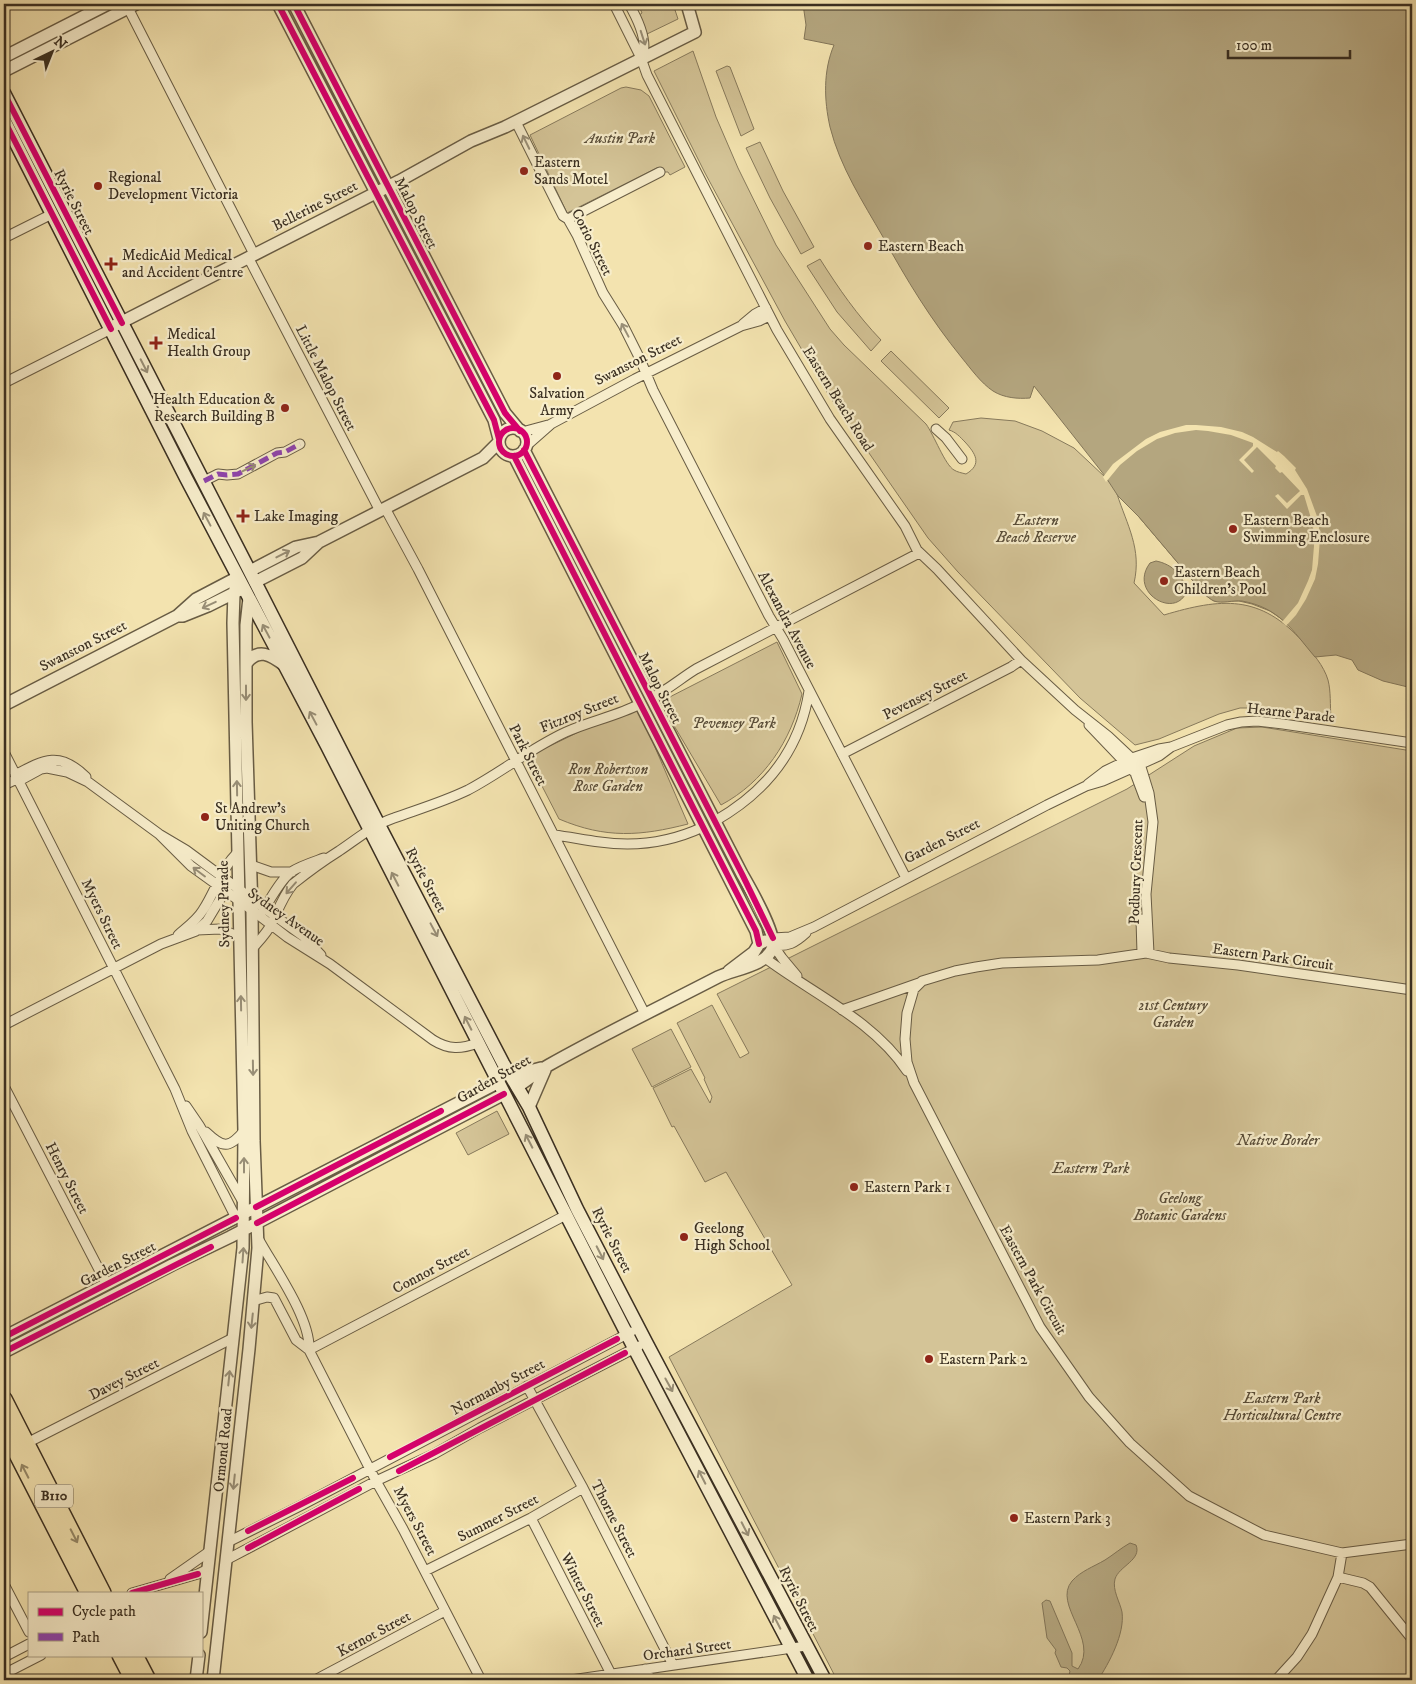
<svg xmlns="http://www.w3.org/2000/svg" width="1416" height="1684" viewBox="0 0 1416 1684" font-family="'IM FELL DW Pica',serif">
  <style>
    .green { fill: #d4c497; stroke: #877a5c }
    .water { fill: #b4a67f; stroke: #837659 }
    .pier { fill: #f3e3af }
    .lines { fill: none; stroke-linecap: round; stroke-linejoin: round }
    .minor-casing { stroke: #685c44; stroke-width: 11 }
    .tertiary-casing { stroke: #685c44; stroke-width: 14 }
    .secondary-casing { stroke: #3a2f21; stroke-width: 15 }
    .trunk-casing { stroke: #3a2f21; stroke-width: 18 }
    .minor { stroke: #f7edcb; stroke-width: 9 }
    .tertiary { stroke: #f7edcb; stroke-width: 11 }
    .secondary { stroke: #f7edcb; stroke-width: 12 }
    .trunk { stroke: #f3e3af; stroke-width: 15 }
    .quiet { stroke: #8e44ad; stroke-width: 5; stroke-dasharray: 10 5; stroke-linecap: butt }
    .cycleway-casing { stroke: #f7edcb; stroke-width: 9 }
    .cycleway { stroke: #d6006c; stroke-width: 6 }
    .oneway { stroke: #988e76 }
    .oneway2 { stroke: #968968 }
    .poi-dot { fill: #8f2418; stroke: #f7edcb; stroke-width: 2 }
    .labels { text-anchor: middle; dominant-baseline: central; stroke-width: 4.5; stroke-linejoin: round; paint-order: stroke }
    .shield { fill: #f7edcb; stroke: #736854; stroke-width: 1 }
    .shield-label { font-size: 14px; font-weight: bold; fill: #3a2f21 }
    .park-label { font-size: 15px; font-style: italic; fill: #594d39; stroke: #f7edcb }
    .poi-label { font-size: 15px; fill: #3a2f21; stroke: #f7edcb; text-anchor: start }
    .street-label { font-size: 15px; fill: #3a2f21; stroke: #f7edcb }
  </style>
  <rect width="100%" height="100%" fill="#f3e3af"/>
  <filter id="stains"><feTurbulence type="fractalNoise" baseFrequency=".004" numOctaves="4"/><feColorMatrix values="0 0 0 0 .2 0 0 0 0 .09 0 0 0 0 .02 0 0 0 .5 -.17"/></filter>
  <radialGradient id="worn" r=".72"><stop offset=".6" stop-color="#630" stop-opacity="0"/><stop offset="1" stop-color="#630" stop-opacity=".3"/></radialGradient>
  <path class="green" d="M638,4H673L678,19L647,34L638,16L642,13Z
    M693,51L716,117L738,168L776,245L792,270L830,329L844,345L926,424C934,435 945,465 954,470C957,472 962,473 966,474C983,464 975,453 965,442C960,437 956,432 949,430L953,422L981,418L1015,421L1042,431L1074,448L1105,477L1286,622L1270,611L1252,604L1239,601H1214L1205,595L1139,517L1117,494C1127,525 1142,549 1134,583L1164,615C1221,598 1260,594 1303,642C1312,652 1324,666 1328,680C1331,691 1330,706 1331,718L1265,708H1240L1219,714L1159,739L1135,745L1080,698L958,572L928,538L828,394L785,321L705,173L654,71Z
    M727,66L730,67L754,129L741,136L716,71Z
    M626,87L641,90L649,96L685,167L670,175L668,172H663L657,168L567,213L530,135L621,88Z
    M760,142L783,191L814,247L801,254L770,198L746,148Z
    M820,259C839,289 857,315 881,340L871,351L837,312L807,266Z
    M891,351L949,408L939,418L881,361Z
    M777,642L802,694C791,741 764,782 721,805L660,702Z
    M639,710L688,824C641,836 606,839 559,819L527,757L589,727Z
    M1262,727L1412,751V1680H837L669,1357L792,1285L726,1172L705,1182L674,1126L672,1127L653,1088L691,1069L710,1103L712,1097L704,1079L705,1078L677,1023L712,1005L740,1058L749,1053L717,994L1127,789L1194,746L1237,728Z
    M671,1029L691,1067L652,1087L632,1049Z
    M497,1111L509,1134L468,1155L456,1133Z"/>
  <path class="water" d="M803,4H1412V688L1383,681L1358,670L1352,660L1336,655L1315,657C1292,630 1280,608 1242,601C1233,600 1222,604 1214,601C1211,600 1207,596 1205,595L1139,517L1118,496L1105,476L1034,386L1030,398C1018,399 1004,398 993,391C981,383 971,369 962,358C931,320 906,279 883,237C863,202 840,167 830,127C824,100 823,71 834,45L804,39L806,25Z
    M1156,561C1172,564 1185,576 1186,593C1174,619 1128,592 1150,563Z
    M1130,1543L1136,1545C1142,1560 1119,1566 1115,1579C1112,1590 1120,1602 1122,1612C1125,1634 1109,1663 1098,1680H1068L1070,1671L1067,1668L1061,1667L1055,1653L1056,1650L1047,1638L1042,1603L1046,1600L1050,1601L1072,1653V1666L1078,1669C1100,1639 1052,1605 1072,1581C1081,1571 1093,1567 1105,1560C1113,1555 1121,1548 1130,1543Z"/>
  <path class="pier" d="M1186,425H1196L1221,427L1242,432L1253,437L1277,452L1278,451L1284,456L1296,468L1295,470L1307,489L1318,519L1320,538L1318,564L1315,579L1306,599L1296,615L1286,626L1282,622L1298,603L1308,581L1312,570L1314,546L1313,525L1304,495H1301L1287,509L1275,496L1278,494L1287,503L1300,491L1282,472L1280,473L1275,468L1276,466L1257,447L1244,460L1254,471L1252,473L1239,460L1253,446V443L1231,435L1208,431L1196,430L1175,433L1157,439L1137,451L1120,465L1106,482L1103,477L1113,464L1146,439L1160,432Z"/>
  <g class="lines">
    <defs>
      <path id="minor" d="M126,4L254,254
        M614,4L641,58L647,75L777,330L830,419L905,526L917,550L937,569L1021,660L1075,710L1108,736L1141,767L1149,793L1153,822L1146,894L1149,953
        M629,4C637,18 650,43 641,58
        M516,122L563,216L568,219L577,235L603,293L623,325L640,359L653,390L769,616L783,639L906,878
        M568,219L660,172
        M4,238L52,214
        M248,257L380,511
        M743,324L755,314L766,308
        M4,383L111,329
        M936,429L946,438L962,459
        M522,432L548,425
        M526,446L551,424L635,379L741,326L759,321L769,316
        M204,481L218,474L227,475L238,474L277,453L285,452L300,444
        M385,508L418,569L645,1014
        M651,698C668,690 681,678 696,669L919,553
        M1089,725L1135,773L1144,797
        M4,752L175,1089L192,1131L236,1218
        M842,754L1011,667L1021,660
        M15,775C45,759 60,751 86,777
        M19,781L41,769L47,768L67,772L88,782L159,834L186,850L275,916L303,936L321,955
        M1088,784L1105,771L1132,758L1159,749L1171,747L1227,725L1241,722L1257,721L1283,724L1412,743
        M4,785L17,779
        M715,821C766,792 800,750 809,691
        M159,834L191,866L252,910L287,937L330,964L433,1040C449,1050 461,1049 478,1043
        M554,835C570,837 584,840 600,842C635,847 671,842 703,827
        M251,865L271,872H292
        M263,911C270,900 280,880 291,872C300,866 313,862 324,858
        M1141,919L1142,953
        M197,930L220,929L240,937
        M178,935C187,927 197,920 203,910C216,890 221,869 238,852
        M773,938L790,937L814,927L1047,805L1086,786L1103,781L1159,756L1171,747
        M773,945L782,958L797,976
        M773,945C788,947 795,943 806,933
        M252,949C259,941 267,933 272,923C278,910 283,896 293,884C308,872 323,861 339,851C357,839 373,825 394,818C419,809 443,802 468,790C502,772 531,748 566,732C590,721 617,716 640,704
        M765,958C813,994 873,1020 907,1071
        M1412,990L1238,965L1169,958L1146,953L1098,960L1002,963L976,967L955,971L922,981L914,989L907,1013L905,1039L907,1062L914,1083L1040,1327L1089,1397L1130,1443L1189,1496L1264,1535L1342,1553L1412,1544
        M842,1010L919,983
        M4,1025L161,944L196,931L207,921L228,886
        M4,1086L106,1283
        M186,1106L199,1125L243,1202
        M206,1132C223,1148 229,1149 244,1131
        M258,1238C273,1266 311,1318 309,1350L376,1481L403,1529L481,1680
        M253,1301L267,1297L274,1298L296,1340L309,1350
        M309,1350L566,1215
        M527,1386L583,1488L673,1665
        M27,1443L233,1338
        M531,1518L611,1674
        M228,1542L302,1505L631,1332
        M226,1560L376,1481L434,1454L480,1428L639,1346
        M425,1571L531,1518L583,1488
        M1338,1577L1363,1583L1370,1587L1412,1639
        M170,1579L210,1551
        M4,1584L29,1632
        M132,1593L198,1574L208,1569
        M4,1657L29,1644
        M645,1669L651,1680
        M4,1674L41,1655
        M315,1680L445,1611
        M571,1680L806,1646
        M1276,1680L1297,1657L1312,1634L1338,1577L1342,1553"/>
      <path id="tertiary" d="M278,4L494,420L499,439
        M294,4L505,413L520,431
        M4,57L108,4
        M4,71L136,4
        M114,326L399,181L471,141L505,127L695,32L687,4
        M499 442a14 14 0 1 1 28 0a14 14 0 1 1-28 0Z
        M514,456L756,931L759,944
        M250,571L296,547L319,542L483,458L499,442
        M255,582L302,558L318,543
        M179,616H183L208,606L240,590
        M246,664C258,647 271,655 284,665
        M4,705L177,616L196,599L238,577
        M729,971L754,952L759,944L765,941
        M511,1076L541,1068
        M517,1087C528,1080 538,1071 549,1065C604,1034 662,1006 718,977C734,969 767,966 773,947C776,933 750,888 742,874L524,450
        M529,1107L545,1070
        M4,1337L499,1082
        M4,1352L172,1265L230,1237L504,1094
        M201,1632L243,1248L244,1131L233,623L234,593L238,577
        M196,1680L199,1655
        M213,1680L249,1349L258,1248L254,1141L252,910L246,722V625L249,598"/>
      <path id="secondary" d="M4,93L245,562L379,825L503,1063L529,1107L577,1209L646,1342L825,1680
        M4,120L186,478L327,746L634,1348L808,1680"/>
      <path id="trunk" d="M4,1399L103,1593
        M4,1429L88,1593
        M120,1655L133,1680
        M135,1655L148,1680"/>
    </defs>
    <use href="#minor" class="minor-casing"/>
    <use href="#tertiary" class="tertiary-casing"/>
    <use href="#secondary" class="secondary-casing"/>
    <use href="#trunk" class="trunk-casing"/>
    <use href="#minor" class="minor"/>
    <use href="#tertiary" class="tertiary"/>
    <use href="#secondary" class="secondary"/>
    <use href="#trunk" class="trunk"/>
    <path class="quiet" d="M204,481L218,474L227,475L238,474L277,453L285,452L300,444"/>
    <defs>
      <path id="cycleway" d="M278,4L494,420L499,439
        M294,4L505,413L520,431
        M4,93L122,323
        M4,120L111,329
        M499 442a14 14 0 1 1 28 0a14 14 0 1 1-28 0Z
        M524,450L742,874L773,938
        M514,456L756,931L759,944
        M256,1207L441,1111
        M257,1223L504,1094
        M4,1337L236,1218
        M4,1352L211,1247
        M390,1457L617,1339
        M399,1471L625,1353
        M248,1531L353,1478
        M248,1548L359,1489
        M132,1593L198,1574"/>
    </defs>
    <use href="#cycleway" class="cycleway-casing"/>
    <use href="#cycleway" class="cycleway"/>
  </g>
  <defs><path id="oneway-shaft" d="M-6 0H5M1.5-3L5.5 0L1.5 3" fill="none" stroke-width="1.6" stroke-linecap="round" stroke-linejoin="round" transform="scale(1.25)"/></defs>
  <g class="oneway">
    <use href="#oneway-shaft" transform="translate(643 38) rotate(72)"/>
    <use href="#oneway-shaft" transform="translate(526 142) rotate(-116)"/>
    <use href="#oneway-shaft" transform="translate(625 330) rotate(-118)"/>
    <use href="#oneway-shaft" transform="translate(144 366) rotate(63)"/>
    <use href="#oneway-shaft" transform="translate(249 468) rotate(-27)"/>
    <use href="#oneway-shaft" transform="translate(207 519) rotate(-118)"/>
    <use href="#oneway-shaft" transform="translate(283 554) rotate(-27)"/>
    <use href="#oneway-shaft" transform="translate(209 605) rotate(155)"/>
    <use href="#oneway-shaft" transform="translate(266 631) rotate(-118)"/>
    <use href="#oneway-shaft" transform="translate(246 693) rotate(90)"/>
    <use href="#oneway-shaft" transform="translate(313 718) rotate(-118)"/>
    <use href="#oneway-shaft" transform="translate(237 788) rotate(-91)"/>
    <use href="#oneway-shaft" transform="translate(199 872) rotate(-143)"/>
    <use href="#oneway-shaft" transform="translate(395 879) rotate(-117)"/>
    <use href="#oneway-shaft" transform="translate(291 888) rotate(131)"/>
    <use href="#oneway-shaft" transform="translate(434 930) rotate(62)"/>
    <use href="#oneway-shaft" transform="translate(241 1003) rotate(-91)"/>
    <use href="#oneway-shaft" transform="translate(468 1023) rotate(-117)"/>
    <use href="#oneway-shaft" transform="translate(253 1068) rotate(89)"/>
    <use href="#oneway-shaft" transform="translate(529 1141) rotate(-117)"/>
    <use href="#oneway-shaft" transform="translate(244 1165) rotate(-90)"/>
    <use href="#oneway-shaft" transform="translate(600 1253) rotate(63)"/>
    <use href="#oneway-shaft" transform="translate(243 1255) rotate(-86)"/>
    <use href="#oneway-shaft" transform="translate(252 1321) rotate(96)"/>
    <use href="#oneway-shaft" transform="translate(229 1378) rotate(-84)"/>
    <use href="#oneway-shaft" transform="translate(669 1385) rotate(61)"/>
    <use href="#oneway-shaft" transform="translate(702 1477) rotate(-117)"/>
    <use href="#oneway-shaft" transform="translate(234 1482) rotate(96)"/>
    <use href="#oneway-shaft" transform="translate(745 1529) rotate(63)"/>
    <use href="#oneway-shaft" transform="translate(777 1622) rotate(-117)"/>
  </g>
  <g class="oneway2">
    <use href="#oneway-shaft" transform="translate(25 1471) rotate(-117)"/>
    <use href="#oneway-shaft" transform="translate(74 1536) rotate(63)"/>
  </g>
  <g class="poi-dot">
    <circle cx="524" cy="171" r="5"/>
    <circle cx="98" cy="186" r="5"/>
    <circle cx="868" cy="246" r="5"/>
    <path d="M108.5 256.5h5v5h5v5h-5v5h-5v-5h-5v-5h5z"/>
    <path d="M153.5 335.5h5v5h5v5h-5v5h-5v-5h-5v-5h5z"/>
    <circle cx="557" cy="376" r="5"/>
    <circle cx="285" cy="408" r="5"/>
    <path d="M240.5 508.5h5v5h5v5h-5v5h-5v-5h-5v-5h5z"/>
    <circle cx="1233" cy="529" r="5"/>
    <circle cx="1164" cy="581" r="5"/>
    <circle cx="205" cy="817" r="5"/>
    <circle cx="854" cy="1187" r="5"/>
    <circle cx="684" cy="1237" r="5"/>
    <circle cx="929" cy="1359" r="5"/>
    <circle cx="1014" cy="1518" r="5"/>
  </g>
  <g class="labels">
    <rect class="shield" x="35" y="1484.5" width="38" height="23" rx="4"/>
    <g class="shield-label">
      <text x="54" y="1496">B110</text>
    </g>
    <g class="park-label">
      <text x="620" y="138">Austin Park</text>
      <text x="1036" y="520">Eastern<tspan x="1036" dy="17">Beach Reserve</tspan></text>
      <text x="734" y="723">Pevensey Park</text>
      <text x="608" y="769">Ron Robertson<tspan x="608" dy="17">Rose Garden</tspan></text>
      <text x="1173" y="1005">21st Century<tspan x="1173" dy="17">Garden</tspan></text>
      <text x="1278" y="1140">Native Border</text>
      <text x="1091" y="1168">Eastern Park</text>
      <text x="1180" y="1198">Geelong<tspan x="1180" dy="17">Botanic Gardens</tspan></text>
      <text x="1282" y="1398">Eastern Park<tspan x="1282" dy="17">Horticultural Centre</tspan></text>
    </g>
    <g class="poi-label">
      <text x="534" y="162">Eastern<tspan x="534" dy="17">Sands Motel</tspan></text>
      <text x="108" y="177">Regional<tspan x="108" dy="17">Development Victoria</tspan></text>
      <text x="878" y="246">Eastern Beach</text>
      <text x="122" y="255">MedicAid Medical<tspan x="122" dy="17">and Accident Centre</tspan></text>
      <text x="167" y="334">Medical<tspan x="167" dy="17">Health Group</tspan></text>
      <text x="557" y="393" text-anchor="middle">Salvation<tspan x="557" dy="17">Army</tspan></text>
      <text x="275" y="399" text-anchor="end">Health Education &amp;<tspan x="275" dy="17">Research Building B</tspan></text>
      <text x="254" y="516">Lake Imaging</text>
      <text x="1243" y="520">Eastern Beach<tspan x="1243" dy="17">Swimming Enclosure</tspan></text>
      <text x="1174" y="572">Eastern Beach<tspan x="1174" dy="17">Children's Pool</tspan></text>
      <text x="215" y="808">St Andrew's<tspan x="215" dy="17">Uniting Church</tspan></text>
      <text x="864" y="1187">Eastern Park 1</text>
      <text x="694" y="1228">Geelong<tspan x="694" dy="17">High School</tspan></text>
      <text x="939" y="1359">Eastern Park 2</text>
      <text x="1024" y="1518">Eastern Park 3</text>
    </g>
    <g class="street-label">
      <text transform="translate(74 202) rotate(63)">Ryrie Street</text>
      <text transform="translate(315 206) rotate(-27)">Bellerine Street</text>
      <text transform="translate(416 213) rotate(63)">Malop Street</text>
      <text transform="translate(592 242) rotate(63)">Corio Street</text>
      <text transform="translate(638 360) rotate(-27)">Swanston Street</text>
      <text transform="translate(326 378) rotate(63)">Little Malop Street</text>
      <text transform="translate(838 399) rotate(58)">Eastern Beach Road</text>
      <text transform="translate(787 620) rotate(62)">Alexandra Avenue</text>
      <text transform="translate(83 646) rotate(-27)">Swanston Street</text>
      <text transform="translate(660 688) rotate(63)">Malop Street</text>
      <text transform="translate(925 695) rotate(-27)">Pevensey Street</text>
      <text transform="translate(579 713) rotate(-22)">Fitzroy Street</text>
      <text transform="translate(1291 713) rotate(6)">Hearne Parade</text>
      <text transform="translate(528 755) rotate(63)">Park Street</text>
      <text transform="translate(942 841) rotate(-27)">Garden Street</text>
      <text transform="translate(1136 872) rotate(-88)">Podbury Crescent</text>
      <text transform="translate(426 880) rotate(62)">Ryrie Street</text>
      <text transform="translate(224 904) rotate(-91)">Sydney Parade</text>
      <text transform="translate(102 914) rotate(64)">Myers Street</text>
      <text transform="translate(286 917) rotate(35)">Sydney Avenue</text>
      <text transform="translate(1273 957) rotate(8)">Eastern Park Circuit</text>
      <text transform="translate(494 1079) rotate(-30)">Garden Street</text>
      <text transform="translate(67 1178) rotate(63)">Henry Street</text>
      <text transform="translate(612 1240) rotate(63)">Ryrie Street</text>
      <text transform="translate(118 1264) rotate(-27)">Garden Street</text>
      <text transform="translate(431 1270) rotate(-28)">Connor Street</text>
      <text transform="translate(1033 1280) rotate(61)">Eastern Park Circuit</text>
      <text transform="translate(124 1379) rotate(-27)">Davey Street</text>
      <text transform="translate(498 1387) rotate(-28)">Normanby Street</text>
      <text transform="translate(223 1450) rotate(-84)">Ormond Road</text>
      <text transform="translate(498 1518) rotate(-27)">Summer Street</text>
      <text transform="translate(614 1519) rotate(63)">Thorne Street</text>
      <text transform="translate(415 1521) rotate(62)">Myers Street</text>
      <text transform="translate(583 1590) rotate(63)">Winter Street</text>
      <text transform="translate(799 1599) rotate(63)">Ryrie Street</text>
      <text transform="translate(374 1634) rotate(-28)">Kernot Street</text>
      <text transform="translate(687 1650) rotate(-8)">Orchard Street</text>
    </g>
  </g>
  <rect width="1416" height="1684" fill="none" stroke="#f3e3af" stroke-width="20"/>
  <rect x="5" y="5" width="1406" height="1674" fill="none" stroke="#3a2f21" stroke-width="2.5"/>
  <rect x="10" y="10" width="1396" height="1664" fill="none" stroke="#3a2f21"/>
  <rect x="28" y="1592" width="175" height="65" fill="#f7edcb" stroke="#aba187"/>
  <rect x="38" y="1608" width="25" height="8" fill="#d6006c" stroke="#aba187"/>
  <text x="72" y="1616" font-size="15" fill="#3a2f21">Cycle path</text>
  <rect x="38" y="1633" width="25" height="8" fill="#8e44ad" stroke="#aba187"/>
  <text x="72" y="1642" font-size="15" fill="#3a2f21">Path</text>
  <g transform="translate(52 52) rotate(43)" stroke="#f7edcb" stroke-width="4" paint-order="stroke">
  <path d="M0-4L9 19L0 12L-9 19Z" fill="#3a2f21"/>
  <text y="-8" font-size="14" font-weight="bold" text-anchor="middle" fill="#3a2f21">N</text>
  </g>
  <path d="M1228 50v8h122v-8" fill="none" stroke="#3a2f21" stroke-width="2.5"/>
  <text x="1236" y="50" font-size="15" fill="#3a2f21" stroke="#f7edcb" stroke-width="4" paint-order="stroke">100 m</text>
  <rect width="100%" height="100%" filter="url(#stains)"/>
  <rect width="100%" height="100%" fill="url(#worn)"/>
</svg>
